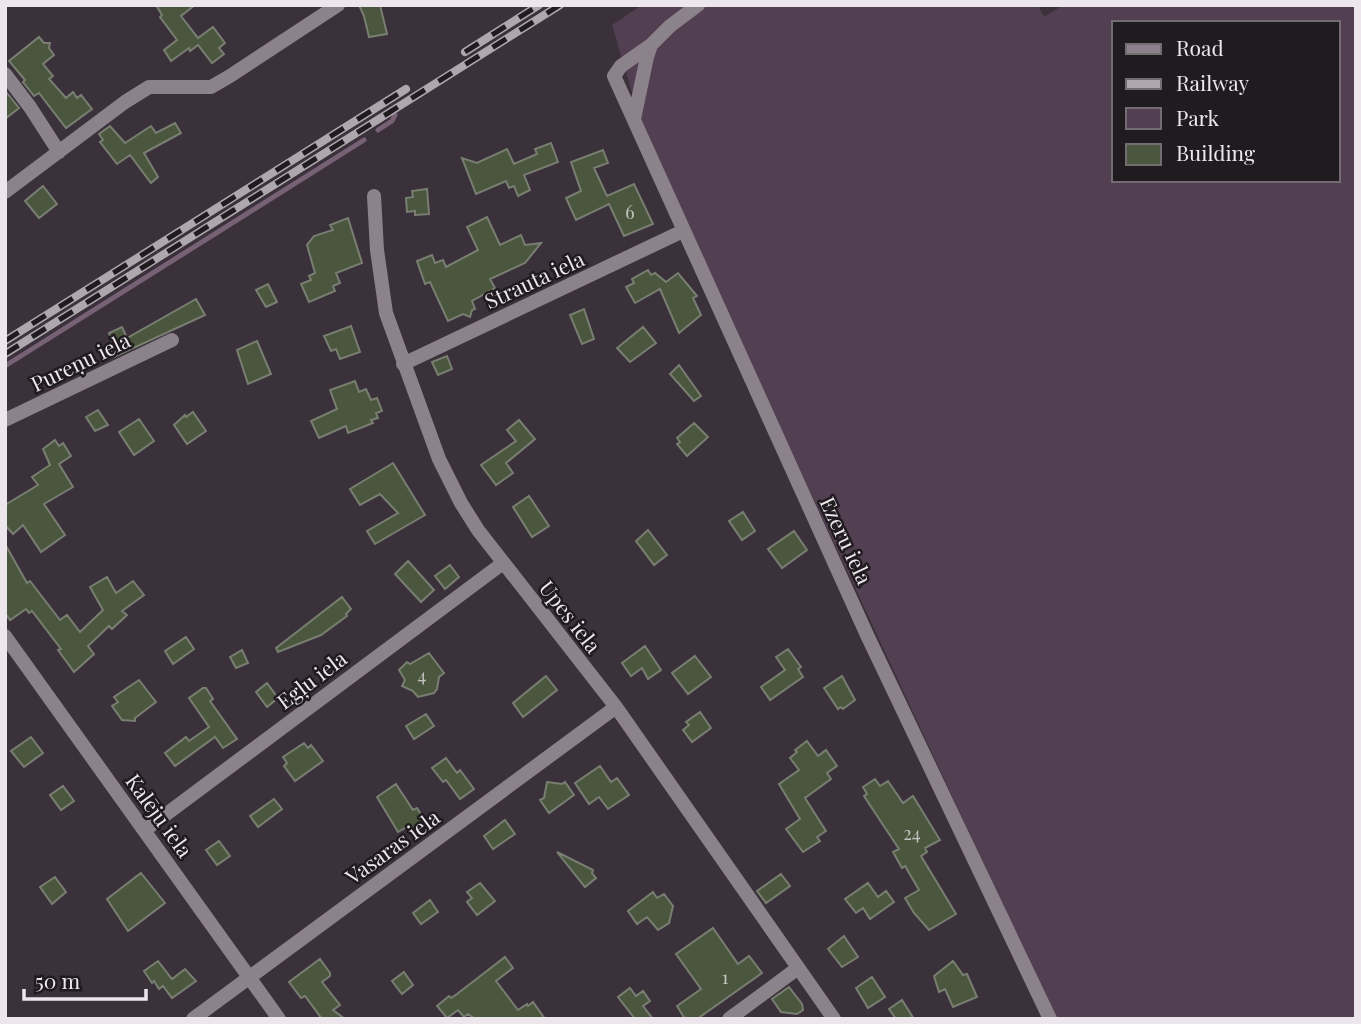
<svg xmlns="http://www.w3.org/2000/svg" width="1361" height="1024" viewBox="0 0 1361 1024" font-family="'Playfair Display',serif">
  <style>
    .green { fill: #523f51; fill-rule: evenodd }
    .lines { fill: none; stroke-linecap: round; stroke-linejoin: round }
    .stream { stroke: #776175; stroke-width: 5 }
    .building { fill: #4a573e; stroke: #787e71; stroke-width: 2 }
    .minor { stroke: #8c828b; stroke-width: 14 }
    .rail-casing { stroke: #aea7ae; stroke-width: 8 }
    .rail { stroke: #1f1b1f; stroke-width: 5; stroke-dasharray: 16; stroke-linecap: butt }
    .labels { text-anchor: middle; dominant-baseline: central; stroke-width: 5; stroke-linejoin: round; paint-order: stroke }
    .number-label { font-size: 18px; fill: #c4c3c1 }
    .street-label { font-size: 21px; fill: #ede7ed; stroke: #1f1b1f }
  </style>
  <rect width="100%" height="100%" fill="#3b313a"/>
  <path class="green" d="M642,5H1038L1044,17L1063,5H1356V1019H1056L645,137L612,25ZM1114,23H1338V180H1114Z"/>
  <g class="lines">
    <path class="stream" d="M378,130L392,121L395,115
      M5,366L364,140"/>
  </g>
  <path class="building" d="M156,5H195L181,16L198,38L213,27L225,43L219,48L224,54L212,63L198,45L190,51L189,48L171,61L164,50L177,40L160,17L162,15Z
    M359,5H380L387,34L369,37L364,16Z
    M39,37L44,43H50L49,48L54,55L43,64L53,76L49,79L66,98L73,92L77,98L81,95L92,109L66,128L39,93L34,96L23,82L25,80L9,61Z
    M7,93L19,108L5,119V95Z
    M175,123L181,133L144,153L158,177L151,183L130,155L117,164L100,142L103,140L99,134L110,126L125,143L151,126L156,133Z
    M551,143L558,162L524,175L530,190L518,196L514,186L509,188L506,181L476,194L462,158L477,163L507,149L514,164L537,154L535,149Z
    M603,150L608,163L594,168L607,196L634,184L653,224L624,236L609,204L576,220L566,198L581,191L571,162Z
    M43,186L57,204L39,218L25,201Z
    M427,189L429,214L415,215V211L407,212L406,198L413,197L412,191Z
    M487,217L500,245L521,235L525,245L541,243L525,263L490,279L495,288L472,301L475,309L472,310L470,317L463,314L448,321L430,282L425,284L417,261L432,255L435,263L443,260L446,267L478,250L467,227Z
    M348,218L362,263L336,273L340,283L333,286L335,291L309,302L301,284L311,280L309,276L315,273L307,245L314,236L333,230L330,225Z
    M648,270L651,275L655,273L666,282L678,273L697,296L693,298L701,315L679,333L660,289L635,303L626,287L634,283L632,279Z
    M268,284L277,302L266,307L256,290Z
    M196,299L205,315L114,357L108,346L113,344L109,333L122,327L127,338Z
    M584,309L594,339L582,344L570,315Z
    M351,326L360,352L340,359L336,349L331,351L324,336Z
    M643,327L656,343L630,362L617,348Z
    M257,341L271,374L248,384L237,350Z
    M447,356L452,369L438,375L432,362Z
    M679,365L701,396L694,401L670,374Z
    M355,381L359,392L366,389L371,400L377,398L382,411L376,413L378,418L371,420L373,423L348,433L346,426L319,438L311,421L337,409L330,390Z
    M98,410L108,425L95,431L86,417Z
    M193,412L206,431L187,444L174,425L185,415L186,417Z
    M139,419L154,441L134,455L119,432Z
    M519,420L535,439L506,463L513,473L496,485L481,465L516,441L507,430Z
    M694,423L708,437L687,456L677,444L680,442L677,438Z
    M55,440L59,446L63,443L71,456L59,464L73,487L44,504L65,535L41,552L23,525L13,534L5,525V505L38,485L32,477L50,465L43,449Z
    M393,463L425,515L375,544L367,531L398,513L380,494L360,505L350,489Z
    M529,496L549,526L532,537L513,507Z
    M743,512L755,531L742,540L729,521Z
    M648,530L667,555L654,565L636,541Z
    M794,531L807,550L782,568L768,549Z
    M5,544L27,583L30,581L60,620L67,615L80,632L103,610L90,587L107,577L116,593L133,581L144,595L122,611L127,615L112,629L109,626L88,646L94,654L74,672L58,650L61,649L32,611L29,613L26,609L10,620L5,613Z
    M408,561L434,590L421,602L395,574Z
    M450,565L459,577L445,589L435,576Z
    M342,597L351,609L346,614L347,616L321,635L278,652L276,648Z
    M186,637L194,649L173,664L165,651Z
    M645,646L661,670L648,679L642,668L631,676L622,663Z
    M788,649L801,667L798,669L803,677L770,700L761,687L785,670L776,657Z
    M242,650L248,663L236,668L230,657Z
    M429,653L444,673L439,677L437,689L434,693L418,697L413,691L402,686L405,680L399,670L407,662L410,664Z
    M695,656L711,677L688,694L672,673Z
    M546,676L557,690L523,717L513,703Z
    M842,676L855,700L843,709L841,707L838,709L824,688Z
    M139,680L156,702L135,718V721L122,720L112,706L118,702L114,697Z
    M267,683L278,698L267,707L256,692Z
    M203,688H206L213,699L210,701L237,739L223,748L215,737L175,766L165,753L186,737L189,741L209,727L189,698Z
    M700,712L711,728L692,742L683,730L689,725L686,722Z
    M426,714L434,726L414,739L406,726Z
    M31,737L43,753L24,767L11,751Z
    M807,741L818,756L826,750L837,766L827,773L831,779L805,798L826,831L817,837L820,841L803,852L786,829L800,819L779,784L799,770L790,758L797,752L795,750Z
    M304,743L308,748L311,745L323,761L295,781L284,766L287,763L283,757Z
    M446,758L457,773L460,770L474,789L460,799L446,780L443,782L432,768Z
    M600,766L611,782L617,778L629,795L608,809L599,797L589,804L575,783Z
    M875,779L880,786L888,781L903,803L913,796L940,840L925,848L927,852L921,856L956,914L929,930L914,913L905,898L919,890L905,866L902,868L893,852L899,849L864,796L867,794L863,787Z
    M547,782L562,784L565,782L574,795L549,813L540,800L544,798Z
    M396,784L413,810L417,808L426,822L410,832L407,827L398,832L377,797Z
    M63,786L74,801L61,810L50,795Z
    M274,799L282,809L258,827L250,816Z
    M505,820L515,834L493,849L484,836Z
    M219,841L230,856L217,865L206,850Z
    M557,852L593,870L592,873L596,878L585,887Z
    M141,873L165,903L128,931L107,899Z
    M781,874L790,886L766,903L757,891Z
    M55,877L66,892L52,904L40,887Z
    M480,883L495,901L477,915L467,902L472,898L467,892Z
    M868,883L878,897L886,891L894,902L870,919L863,908L856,913L845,899Z
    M653,892L657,898L664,894L673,906L669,923L658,930L647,917L637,924L628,911Z
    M430,900L438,912L421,924L413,913Z
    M713,928L738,964L749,956L762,973L697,1019H685L677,1006L701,989L676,954Z
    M844,936L858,957L842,967L828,949Z
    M505,957L513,968L496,981L518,1010L527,1004L528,1006L533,1002L545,1019H475L468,1014L464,1017L458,1010L447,1018L437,1006L449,996L451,998L457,994Z
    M320,959L330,973V976L322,982L340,1005L333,1010L345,1019H322L305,996L301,998L289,982Z
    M158,961L172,979L185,969L196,981L172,998L163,986L159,989L154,981L152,983L144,971Z
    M953,961L963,975L967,974L977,997L953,1007L945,989L939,992L934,976Z
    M404,972L413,985L402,994L392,981Z
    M872,977L885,997L868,1008L856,988Z
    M789,987L802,1004L803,1010L797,1014L781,1012L772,999Z
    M630,988L636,996L643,991L650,1001L643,1006L653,1019H635L618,997Z
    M902,1000L914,1019H896L889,1009Z"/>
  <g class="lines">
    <path class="minor" d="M698,5L670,26L651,45L621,66L614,76L867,635L1050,1019
      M5,74L30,107L59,152
      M634,119L647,57L651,45
      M5,192L125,102L149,87H211L230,76L338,5
      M374,196L377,250L386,313L439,459L461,503L478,530L616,707L834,1019
      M403,364L683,231
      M5,420L172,340
      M5,636L279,1019
      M145,830L503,563
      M193,1019L616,707
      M729,1019L798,968"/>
    <defs>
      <path id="rail" d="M465,52L539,5
        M5,341L406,89
        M5,354L560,5"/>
    </defs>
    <use href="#rail" class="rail-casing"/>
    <use href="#rail" class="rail"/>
  </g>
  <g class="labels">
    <g class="number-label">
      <text x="630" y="212">6</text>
      <text x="422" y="675">4</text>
      <text x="912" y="833">24</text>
      <text x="725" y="977">1</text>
    </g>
    <g class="street-label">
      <text transform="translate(534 279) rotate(-25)">Strauta iela</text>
      <text transform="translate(80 361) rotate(-26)">Pureņu iela</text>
      <text transform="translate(847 540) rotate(65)">Ezeru iela</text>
      <text transform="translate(571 616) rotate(52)">Upes iela</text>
      <text transform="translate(311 679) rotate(-37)">Egļu iela</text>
      <text transform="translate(160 815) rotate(54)">Kalēju iela</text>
      <text transform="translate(392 846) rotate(-36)">Vasaras iela</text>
    </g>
  </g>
  <rect width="1361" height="1024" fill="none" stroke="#ede7ed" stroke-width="14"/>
  <rect x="1112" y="21" width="228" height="161" fill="#1f1b1f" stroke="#716d71" stroke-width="2"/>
  <rect x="1126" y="44" width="35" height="10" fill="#8c828b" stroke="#716d71" stroke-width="2"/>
  <text x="1176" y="56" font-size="21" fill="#ede7ed">Road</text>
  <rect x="1126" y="79" width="35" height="10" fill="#aea7ae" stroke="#716d71" stroke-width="2"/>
  <text x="1176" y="91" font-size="21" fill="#ede7ed">Railway</text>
  <rect x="1126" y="108" width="35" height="21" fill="#523f51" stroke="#716d71" stroke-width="2"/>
  <text x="1176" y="126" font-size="21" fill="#ede7ed">Park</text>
  <rect x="1126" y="144" width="35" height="21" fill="#4a573e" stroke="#716d71" stroke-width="2"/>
  <text x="1176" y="161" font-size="21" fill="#ede7ed">Building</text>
  <path d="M24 989v10h122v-10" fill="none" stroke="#ede7ed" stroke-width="3.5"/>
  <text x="35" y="989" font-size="21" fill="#ede7ed" stroke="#1f1b1f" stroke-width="5" paint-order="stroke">50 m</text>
</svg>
